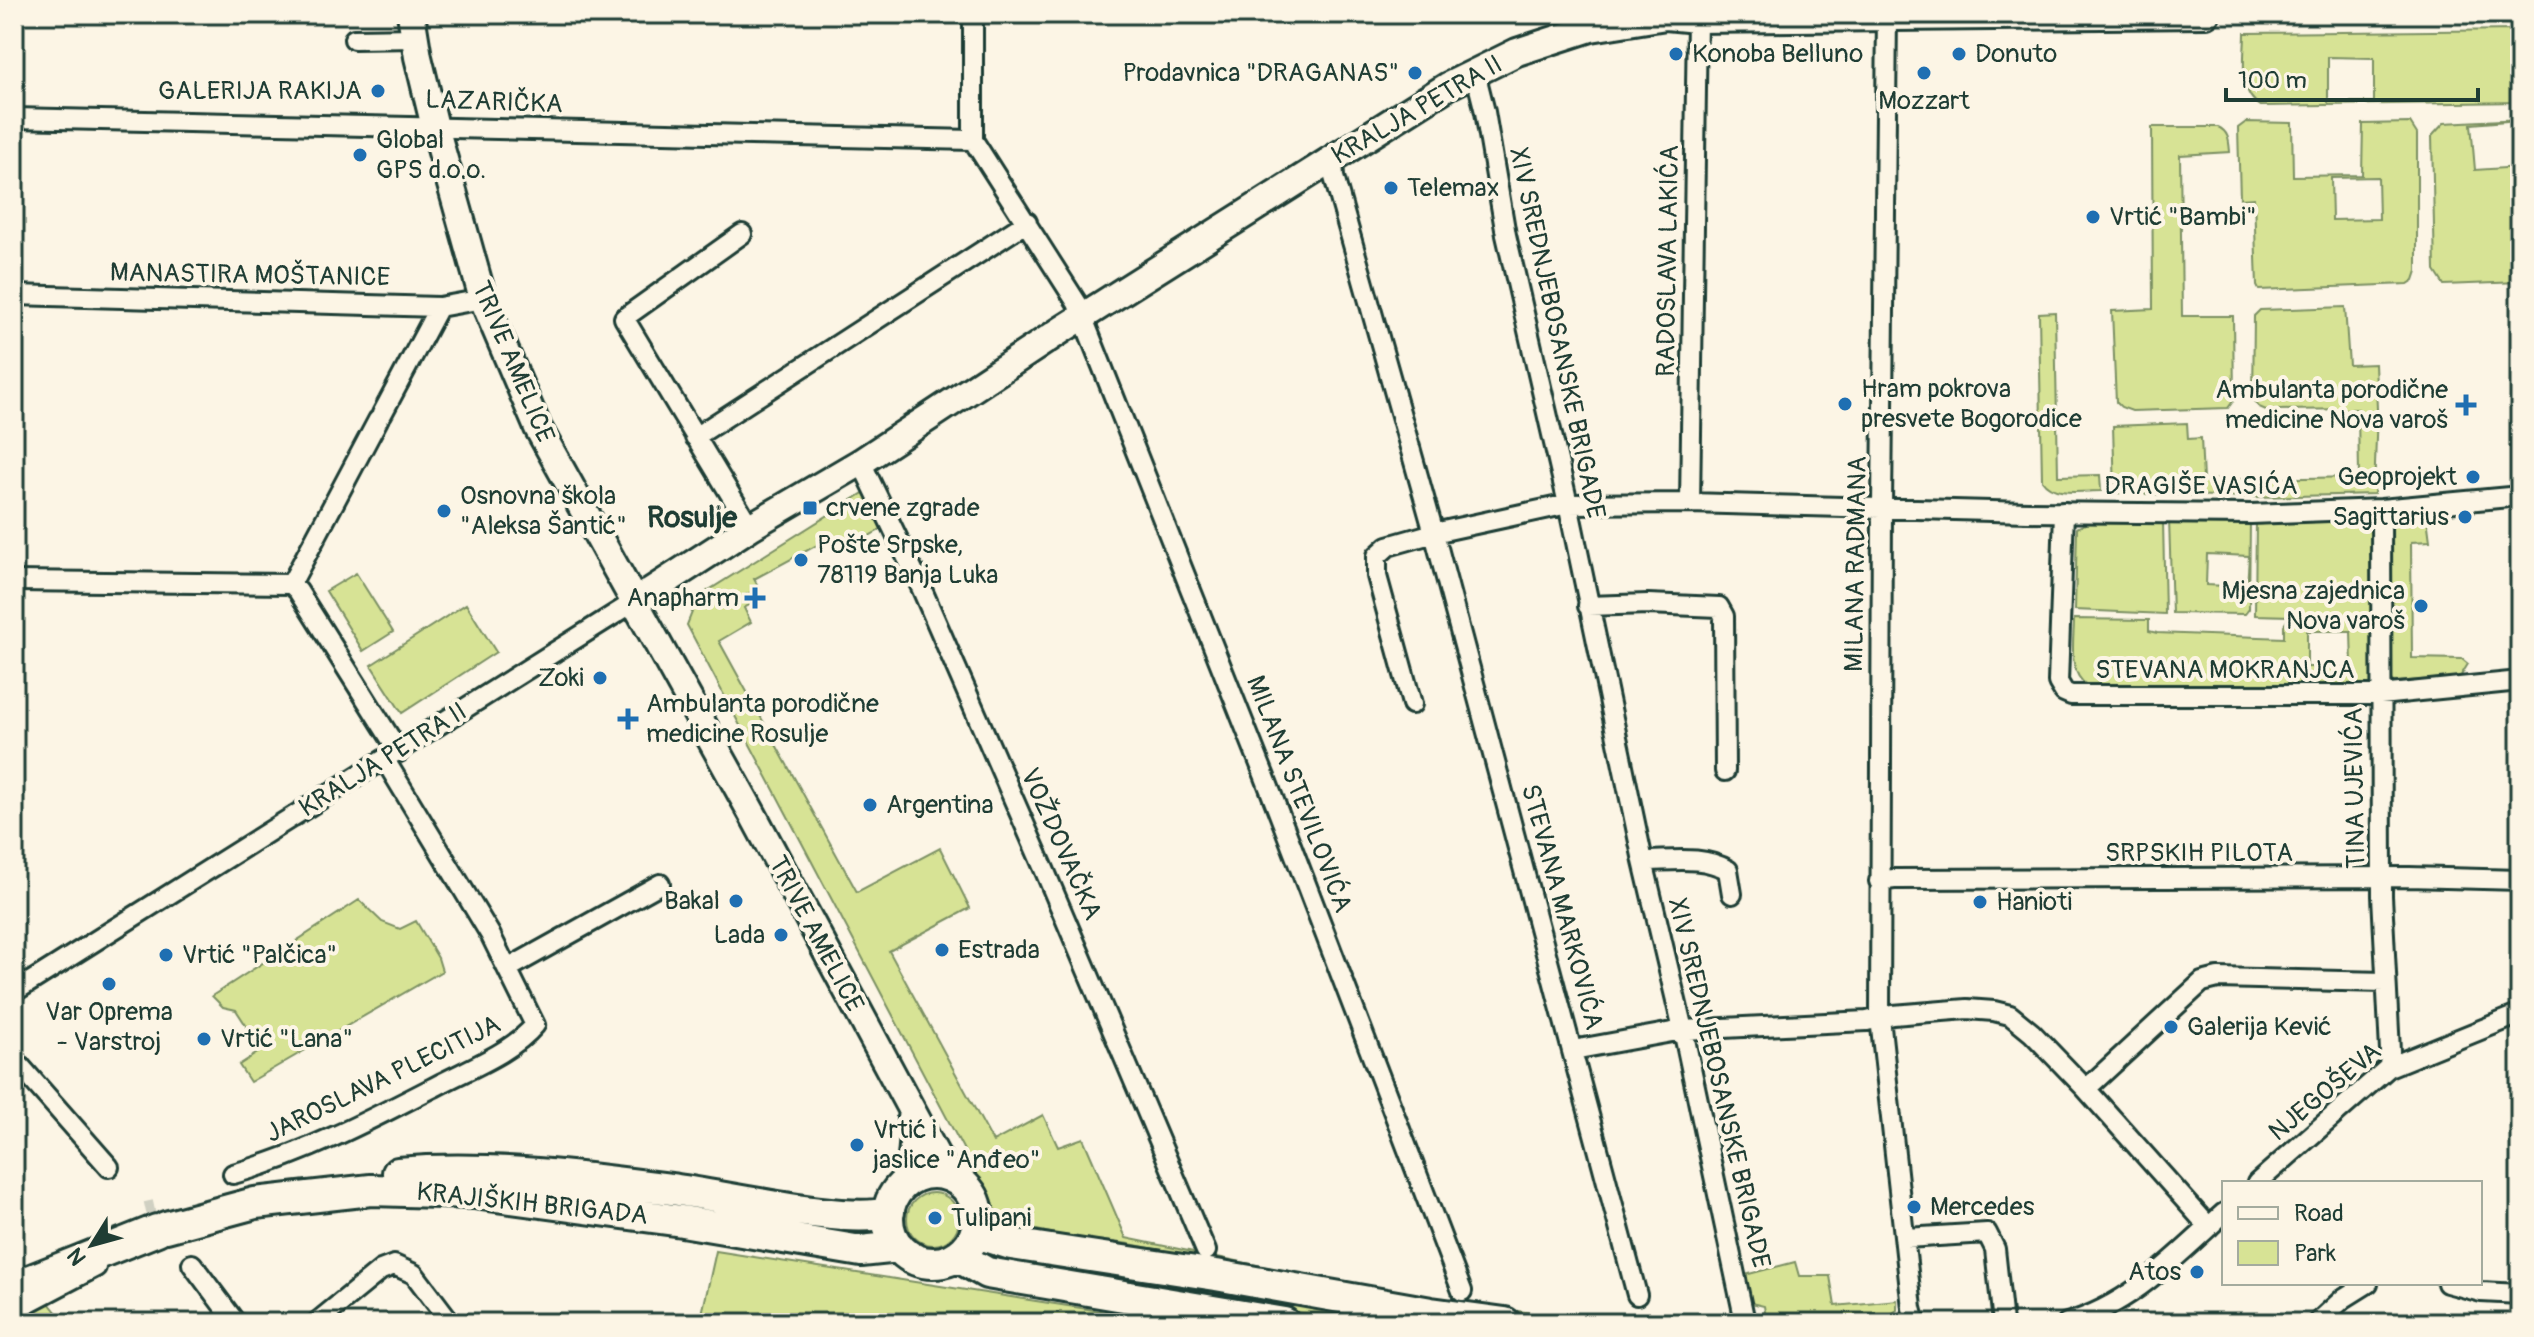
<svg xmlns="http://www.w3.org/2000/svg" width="2534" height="1337" viewBox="0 0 2534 1337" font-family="Pangolin,sans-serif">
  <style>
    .green { fill: #d7e395; stroke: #7b9064; stroke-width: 2; fill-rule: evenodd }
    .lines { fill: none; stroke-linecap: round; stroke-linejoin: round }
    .primary-tunnel { stroke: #d0d0c2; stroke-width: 30; stroke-dasharray: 30 15; stroke-linecap: butt }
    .street-casing { stroke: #1f3d34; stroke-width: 24 }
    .secondary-casing { stroke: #1f3d34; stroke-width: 32 }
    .primary-casing { stroke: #1f3d34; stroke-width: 36 }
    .street { stroke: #fcf5e5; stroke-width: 18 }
    .secondary { stroke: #fcf5e5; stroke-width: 26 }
    .primary { stroke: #fcf5e5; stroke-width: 30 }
    .poi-dot { fill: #1f6fb2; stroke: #fcf5e5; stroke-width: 3 }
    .labels { text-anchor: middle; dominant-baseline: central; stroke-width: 8; stroke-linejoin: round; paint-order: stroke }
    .poi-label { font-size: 26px; fill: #1f3d34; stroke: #fcf5e5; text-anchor: start }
    .street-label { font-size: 26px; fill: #1f3d34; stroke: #fcf5e5 }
    .quarter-label { font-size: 30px; font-weight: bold; fill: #1f3d34; stroke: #fcf5e5 }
  </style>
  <rect width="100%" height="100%" fill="#fcf5e5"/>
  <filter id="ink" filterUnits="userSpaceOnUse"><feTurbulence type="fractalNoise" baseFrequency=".0125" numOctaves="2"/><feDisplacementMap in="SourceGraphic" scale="16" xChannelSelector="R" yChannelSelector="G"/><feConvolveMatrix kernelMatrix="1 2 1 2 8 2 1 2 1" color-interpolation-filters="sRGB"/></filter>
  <g filter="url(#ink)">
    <path class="green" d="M2520,30V102L2261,106C2237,93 2245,57 2245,33ZM2328,57L2374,58V102H2328Z
      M2520,119V124L2519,120L2471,124L2475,170L2520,167V282L2444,285L2435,271L2432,136L2444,123Z
      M2246,122L2292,123L2293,176L2362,175L2363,124L2410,123L2417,134V271L2414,280L2408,284L2259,290L2257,286L2254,198L2240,199L2238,128ZM2378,177L2379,219L2332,220L2331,178Z
      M2152,127H2218C2229,132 2229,141 2230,152L2180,155L2182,316H2233L2234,400L2228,408L2132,411L2121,407L2116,402L2112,311L2153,309Z
      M2345,307L2349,365L2375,364L2377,409L2374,494L2253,497L2115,493L2113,426L2187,423L2188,439L2201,438L2203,480L2359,477L2358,409L2266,410L2259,407L2253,400L2254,316L2260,310Z
      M2055,312L2058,476L2100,475L2101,491C2082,491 2053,497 2042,480L2039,313Z
      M865,492L883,528L839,553L830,538L754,579L759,588L746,595L751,604L744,608L751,622L719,641L857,892L940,848L970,908L889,951L993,1142L1043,1115L1058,1147L1083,1138L1126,1238C1293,1273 1460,1310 1631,1323H1563L1497,1314L1129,1244C1082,1238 1030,1234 987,1213C983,1192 970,1176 953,1164L967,1156L687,625L698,597Z
      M2427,518L2430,541L2411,542L2412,658L2462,659L2468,664L2460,677L2394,682L2388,674L2385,536L2392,519Z
      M2169,519L2250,520L2249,609L2245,614L2172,613ZM2207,554L2249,556L2247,587L2206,585Z
      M2366,520L2373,528V683L2367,687L2088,686C2067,673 2074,642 2074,619L2149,620V631L2157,633L2284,638V625L2290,616L2255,615L2256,521ZM2307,631H2351L2352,667H2307Z
      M2163,521L2165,614L2075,610L2077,528L2087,523Z
      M356,573L393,632L363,651L326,591Z
      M466,604L496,652L402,713L371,665Z
      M359,900L382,922L400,929L416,921L438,958L442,971L250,1082L239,1065L262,1050L236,1010L223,1007L212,996Z
      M907 1219a26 26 0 1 1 52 0a26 26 0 1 1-52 0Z
      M716,1251L1139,1317L1131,1323H700Z
      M1013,1252L1437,1323H1364L1009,1265Z
      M1795,1262L1799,1276H1830L1835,1306L1897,1300V1310L1884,1319L1822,1315L1808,1323L1769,1320L1768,1323H1753L1756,1317L1765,1312L1764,1306L1751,1303L1745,1275Z
      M49,1303L65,1323H14V1321Z"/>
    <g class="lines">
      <path class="primary-tunnel" d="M147,1217L156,1215"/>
      <defs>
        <path id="street" d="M1887,14L1882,507L1880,1018L1912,1308L1916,1323
          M354,39L415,38
          M1475,72L1485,112L1506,235L1568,504L1643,861L1683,1030L1744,1317
          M14,118L973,140
          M973,140L1077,303L1265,777L1462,1291
          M973,140V14
          M1333,159L1334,177L1434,533L1637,1295
          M742,234L624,318L750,527
          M14,295L439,307L483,299
          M382,414L439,307
          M695,437L1027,222
          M861,462L920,585L1044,869L1206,1251
          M1690,503L1697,19
          M2381,509L2382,896L2390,1051L2389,1067
          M2064,512L2058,682L2064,692L2071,695H2380L2520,681
          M14,581L291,584L298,591L399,752
          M291,584L378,420
          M1588,606L1648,604L1719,607L1724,616L1725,771
          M1412,704L1377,576V556L1388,546L1434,533L1568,504L1690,503L2028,512L2251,514L2381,509L2520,496
          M1643,861C1671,861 1703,855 1728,870L1732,894
          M1879,881L1894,879L2409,877L2520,880
          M509,968L660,884
          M14,992L634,602
          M1573,1050L1683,1030L1867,1021L1893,1015L1967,1009L1994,1011L2010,1015L2032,1033L2086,1089L2209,1227
          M14,1059L109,1167
          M2086,1089L2202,982L2218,978L2385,982
          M233,1174C306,1154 374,1118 442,1083C473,1067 512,1052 535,1025L490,934L385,760
          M2257,1183L2389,1067L2520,1014
          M1906,1238L1987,1233L1995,1249L2003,1323
          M192,1264L236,1323
          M2447,1283L2481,1292L2520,1294
          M14,1310L96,1267
          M316,1323L381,1270L394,1265L414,1274L451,1323
          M2067,1323C2131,1305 2176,1256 2224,1213
          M2317,1323L2344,1298L2368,1283"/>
        <path id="secondary" d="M411,14L418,57L435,127L483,299L538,428L753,815L947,1176
          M634,602L750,527L861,462L1063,329L1448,86L1517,52L1591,28L1666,16L1697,19L2206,14
          M910,1180L914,1135L911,1117"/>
        <path id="primary" d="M398,1173C491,1165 586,1178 678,1190C723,1196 853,1226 889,1212
          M888 1218a45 45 0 1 1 90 0a45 45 0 1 1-90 0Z
          M166,1227L255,1203L371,1190L474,1193L682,1221L861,1251L899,1247
          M977,1227L989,1237L1011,1244L1216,1275L1431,1313L1505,1323
          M957,1256L987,1273L1284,1323
          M14,1287L157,1230"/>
      </defs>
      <use href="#street" class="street-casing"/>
      <use href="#secondary" class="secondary-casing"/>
      <use href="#primary" class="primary-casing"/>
      <use href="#street" class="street"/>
      <use href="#secondary" class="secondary"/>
      <use href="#primary" class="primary"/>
    </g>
  </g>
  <g class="poi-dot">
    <circle cx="1676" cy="54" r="8"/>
    <circle cx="1959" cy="54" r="8"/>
    <circle cx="1415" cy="73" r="8"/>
    <circle cx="1924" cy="73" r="8"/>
    <circle cx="378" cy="91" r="8"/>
    <circle cx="360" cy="155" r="8"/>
    <circle cx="1391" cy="188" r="8"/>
    <circle cx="2093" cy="217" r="8"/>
    <circle cx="1845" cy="404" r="8"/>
    <path d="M2462 393h8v8h8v8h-8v8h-8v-8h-8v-8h8z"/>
    <circle cx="2473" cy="477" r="8"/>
    <rect x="802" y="500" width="16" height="16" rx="4"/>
    <circle cx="444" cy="511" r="8"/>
    <circle cx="2465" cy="517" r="8"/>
    <circle cx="801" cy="560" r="8"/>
    <path d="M751 586h8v8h8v8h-8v8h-8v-8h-8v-8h8z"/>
    <circle cx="2421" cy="606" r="8"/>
    <circle cx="600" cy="678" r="8"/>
    <path d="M624 707h8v8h8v8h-8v8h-8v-8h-8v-8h8z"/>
    <circle cx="870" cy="805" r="8"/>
    <circle cx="736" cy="901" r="8"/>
    <circle cx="1980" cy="902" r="8"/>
    <circle cx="781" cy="935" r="8"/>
    <circle cx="942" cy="950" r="8"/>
    <circle cx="166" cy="955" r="8"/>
    <circle cx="109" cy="984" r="8"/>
    <circle cx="2171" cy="1027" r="8"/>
    <circle cx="204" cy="1039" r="8"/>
    <circle cx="857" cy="1145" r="8"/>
    <circle cx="1914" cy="1207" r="8"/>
    <circle cx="935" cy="1218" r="8"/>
    <circle cx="2197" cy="1272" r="8"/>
  </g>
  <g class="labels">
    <g class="poi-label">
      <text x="1692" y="54">Konoba Belluno</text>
      <text x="1975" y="54">Donuto</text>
      <text x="1399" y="73" text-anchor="end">Prodavnica "DRAGANAS"</text>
      <text x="362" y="91" text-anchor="end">GALERIJA RAKIJA</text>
      <text x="1924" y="101" text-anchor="middle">Mozzart</text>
      <text x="376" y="140">Global<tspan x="376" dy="30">GPS d.o.o.</tspan></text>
      <text x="1407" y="188">Telemax</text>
      <text x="2109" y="217">Vrtić "Bambi"</text>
      <text x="1861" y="389">Hram pokrova<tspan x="1861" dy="30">presvete Bogorodice</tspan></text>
      <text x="2448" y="390" text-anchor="end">Ambulanta porodične<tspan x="2448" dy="30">medicine Nova varoš</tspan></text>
      <text x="2457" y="477" text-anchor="end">Geoprojekt</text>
      <text x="460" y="496">Osnovna škola<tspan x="460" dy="30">"Aleksa Šantić"</tspan></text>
      <text x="826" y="508">crvene zgrade</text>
      <text x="2449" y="517" text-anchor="end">Sagittarius</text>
      <text x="817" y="545">Pošte Srpske,<tspan x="817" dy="30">78119 Banja Luka</tspan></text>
      <text x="2405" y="591" text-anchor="end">Mjesna zajednica<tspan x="2405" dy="30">Nova varoš</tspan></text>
      <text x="739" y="598" text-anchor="end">Anapharm</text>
      <text x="584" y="678" text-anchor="end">Zoki</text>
      <text x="646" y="704">Ambulanta porodične<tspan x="646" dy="30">medicine Rosulje</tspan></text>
      <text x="886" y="805">Argentina</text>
      <text x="720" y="901" text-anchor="end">Bakal</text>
      <text x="1996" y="902">Hanioti</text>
      <text x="765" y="935" text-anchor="end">Lada</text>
      <text x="958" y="950">Estrada</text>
      <text x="182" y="955">Vrtić "Palčica"</text>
      <text x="109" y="1012" text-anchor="middle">Var Oprema<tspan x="109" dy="30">- Varstroj</tspan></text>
      <text x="2187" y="1027">Galerija Kević</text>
      <text x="220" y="1039">Vrtić "Lana"</text>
      <text x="873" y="1130">Vrtić i<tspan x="873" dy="30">jaslice "Anđeo"</tspan></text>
      <text x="1930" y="1207">Mercedes</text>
      <text x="951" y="1218">Tulipani</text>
      <text x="2181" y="1272" text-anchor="end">Atos</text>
    </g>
    <g class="street-label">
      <text transform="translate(494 102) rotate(2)">LAZARIČKA</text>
      <text transform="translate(1417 110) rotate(-30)">KRALJA PETRA II</text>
      <text transform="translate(1668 261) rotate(-89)">RADOSLAVA LAKIĆA</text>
      <text transform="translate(250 275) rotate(1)">MANASTIRA MOŠTANICE</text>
      <text transform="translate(1557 333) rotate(78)">XIV SREDNJEBOSANSKE BRIGADE</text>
      <text transform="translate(513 362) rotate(67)">TRIVE AMELICE</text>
      <text x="2201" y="486">DRAGIŠE VASIĆA</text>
      <text transform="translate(1856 564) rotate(-89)">MILANA RADMANA</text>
      <text x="2225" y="670">STEVANA MOKRANJCA</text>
      <text transform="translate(383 760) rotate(-32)">KRALJA PETRA II</text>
      <text transform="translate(2355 788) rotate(-91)">TINA UJEVIĆA</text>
      <text transform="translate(1299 794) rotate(69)">MILANA STEVILOVIĆA</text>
      <text transform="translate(1061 844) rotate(66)">VOŽDOVAČKA</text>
      <text x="2199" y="853">SRPSKIH PILOTA</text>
      <text transform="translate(1562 907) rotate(75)">STEVANA MARKOVIĆA</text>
      <text transform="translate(816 934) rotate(62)">TRIVE AMELICE</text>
      <text transform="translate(383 1079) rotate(-26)">JAROSLAVA PLECITIJA</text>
      <text transform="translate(1719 1083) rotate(77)">XIV SREDNJEBOSANSKE BRIGADE</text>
      <text transform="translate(2325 1092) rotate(-40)">NJEGOŠEVA</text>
      <text transform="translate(532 1204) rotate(6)">KRAJIŠKIH BRIGADA</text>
    </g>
    <g class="quarter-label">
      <text x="692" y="517">Rosulje</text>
    </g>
  </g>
  <rect width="2534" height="1337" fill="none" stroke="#fcf5e5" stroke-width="48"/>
  <rect x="24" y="24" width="2486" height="1289" fill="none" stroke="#1f3d34" stroke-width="3" filter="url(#ink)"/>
  <rect x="2222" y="1181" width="260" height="104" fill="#fcf5e5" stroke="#a4ab9e" stroke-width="2"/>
  <rect x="2238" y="1207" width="40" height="12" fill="#fcf5e5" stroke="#a4ab9e" stroke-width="2"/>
  <text x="2294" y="1221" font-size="24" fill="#1f3d34">Road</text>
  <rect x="2238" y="1241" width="40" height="24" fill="#d7e395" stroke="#a4ab9e" stroke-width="2"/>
  <text x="2294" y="1261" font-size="24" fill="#1f3d34">Park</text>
  <g transform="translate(92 1245) rotate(233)" stroke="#fcf5e5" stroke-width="6" paint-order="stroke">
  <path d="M0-6L14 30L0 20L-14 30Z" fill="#1f3d34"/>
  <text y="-12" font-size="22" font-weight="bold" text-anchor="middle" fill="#1f3d34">N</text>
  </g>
  <path d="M2226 88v12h252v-12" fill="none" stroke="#1f3d34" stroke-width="4"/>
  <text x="2238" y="88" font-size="24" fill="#1f3d34" stroke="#fcf5e5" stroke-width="6" paint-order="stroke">100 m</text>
</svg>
